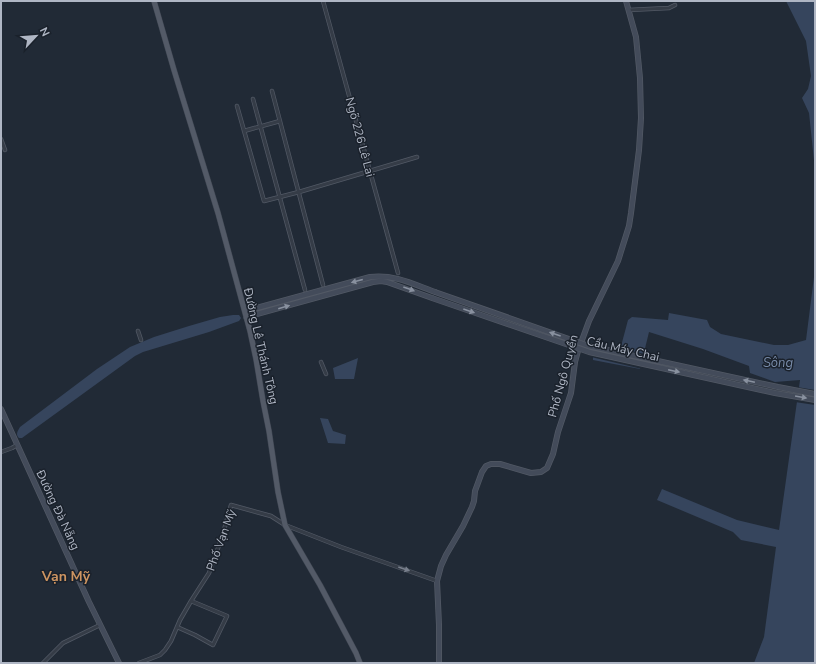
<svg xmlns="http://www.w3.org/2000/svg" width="816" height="664" viewBox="0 0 816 664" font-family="'Nunito Sans',sans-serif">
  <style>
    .water { fill: #36455d }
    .pier { fill: #212a36 }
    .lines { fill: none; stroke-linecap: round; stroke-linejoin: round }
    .street-casing { stroke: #525965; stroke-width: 4.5 }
    .secondary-casing { stroke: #525965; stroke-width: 6 }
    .primary-casing { stroke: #3e4551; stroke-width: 6 }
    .street { stroke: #353c47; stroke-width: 3 }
    .secondary { stroke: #434b5a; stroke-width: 4.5 }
    .primary { stroke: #535a67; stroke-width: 5 }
    .secondary-bridge-casing { stroke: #525965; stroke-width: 6; stroke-linecap: butt }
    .secondary-bridge { stroke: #434b5a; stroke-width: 4.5 }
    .oneway { fill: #89919f }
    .oneway2 { fill: #787f8c }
    .labels { text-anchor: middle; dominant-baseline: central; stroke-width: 3; stroke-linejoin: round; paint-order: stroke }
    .street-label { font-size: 12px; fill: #afb6c4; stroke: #1a212b }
    .water-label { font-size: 13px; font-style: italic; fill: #798caa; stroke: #1a212b }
    .quarter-label { font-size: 14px; font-weight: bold; fill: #cd9461; stroke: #1a212b }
  </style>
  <rect width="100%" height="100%" fill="#212a36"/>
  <path class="water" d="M786,1H815V170L809,113L802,98L808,89L811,76L806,41Z
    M815,269V663H754L764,637L776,547L741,540L733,532L657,500L662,489L737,520L779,530L800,380L775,382L750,373L749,366L703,349L649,332L640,369L593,360V350L615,353L620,350L628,320L632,317L668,320L669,313L707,320L710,327L721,334L774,345H788L806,340Z
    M233,315H239L241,318L239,321L209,332L143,352L135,356L22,438H19C15,434 18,431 20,427L97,369L130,347L154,337L189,326L220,317Z
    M358,358L354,379H335L333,368Z
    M320,418L328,419L333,431L346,435L345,444L328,443Z"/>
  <path class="pier" d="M593,348L614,351L619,348L645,354L642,369L591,357V349Z
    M797,387L815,390V405L795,402Z"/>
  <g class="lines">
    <defs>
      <path id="street" d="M323,1L398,273
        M629,10L669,8L675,5
        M272,91L323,285
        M253,99L305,290
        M237,106L264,201L299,192L417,157
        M244,131L280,121
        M1,139L5,150
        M138,331L141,340
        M321,362L326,374
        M1,452L12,448L17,445
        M177,627L195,635L213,645L227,616L191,601
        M43,663L63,643L100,625
        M139,663L160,655L165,650L171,641L180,620L191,601L209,573L222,537L231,505L271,516L285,525L341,547L437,581"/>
      <path id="secondary" d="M245,311L370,277C394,274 413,284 435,292
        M246,317L373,282L381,281L387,282L432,298
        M1,409L89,602L119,663
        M439,663V625L437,581L441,566L446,555L463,526L472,507L474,501L475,491L482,472L486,466L491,464H500L531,473L541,472L547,468L553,454L558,432L571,393L575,362L578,351L589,321L618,261L629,226L631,213L639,150L641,118L640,78L636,37L626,1"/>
      <path id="primary" d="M154,1L174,70L218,213L250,331L256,359L263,401L269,431L278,492L285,525L320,585L356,653L360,663"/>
    </defs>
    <use href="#street" class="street-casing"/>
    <use href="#secondary" class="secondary-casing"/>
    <use href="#primary" class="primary-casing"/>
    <use href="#street" class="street"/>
    <use href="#secondary" class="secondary"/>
    <use href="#primary" class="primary"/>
    <defs>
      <path id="secondary-bridge" d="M435,292L589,346L778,387L815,394
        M432,298L589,352L775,393L815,400"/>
    </defs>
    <use href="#secondary-bridge" class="secondary-bridge-casing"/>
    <use href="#secondary-bridge" class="secondary-bridge"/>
  </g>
  <defs><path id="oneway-solid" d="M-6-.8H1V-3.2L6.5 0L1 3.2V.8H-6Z"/></defs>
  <g class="oneway">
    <use href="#oneway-solid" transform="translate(357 281) rotate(165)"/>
    <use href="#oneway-solid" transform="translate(409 289) rotate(20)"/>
    <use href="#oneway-solid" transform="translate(284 307) rotate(-16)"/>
    <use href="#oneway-solid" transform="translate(469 311) rotate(19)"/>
    <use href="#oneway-solid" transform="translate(555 334) rotate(-161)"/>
    <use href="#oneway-solid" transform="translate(674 371) rotate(12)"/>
    <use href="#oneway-solid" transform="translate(749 381) rotate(-168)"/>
    <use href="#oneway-solid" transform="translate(801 397) rotate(10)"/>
  </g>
  <use class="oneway2" href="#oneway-solid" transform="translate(404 569) rotate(19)"/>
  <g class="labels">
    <g class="street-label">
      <text transform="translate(360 137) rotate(75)">Ngõ 226 Lê Lai</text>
      <text transform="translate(261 346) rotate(77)">Đường Lê Thánh Tông</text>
      <text transform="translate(623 349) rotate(13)">Cầu Máy Chai</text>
      <text transform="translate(563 376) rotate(-75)">Phố Ngô Quyền</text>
      <text transform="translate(58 510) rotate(65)">Đường Đà Nẵng</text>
      <text transform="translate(221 540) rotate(-70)">Phố Vạn Mỹ</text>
    </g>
    <g class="water-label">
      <text x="778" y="363">Sông</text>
    </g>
    <g class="quarter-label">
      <text x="66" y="576">Vạn Mỹ</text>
    </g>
  </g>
  <rect width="816" height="664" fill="none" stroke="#afb6c4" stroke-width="4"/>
  <g transform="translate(36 36) rotate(64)" stroke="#1a212b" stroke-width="3" paint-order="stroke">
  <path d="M0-3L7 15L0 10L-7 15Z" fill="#afb6c4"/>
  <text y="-6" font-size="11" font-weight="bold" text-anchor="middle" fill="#afb6c4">N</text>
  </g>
</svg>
